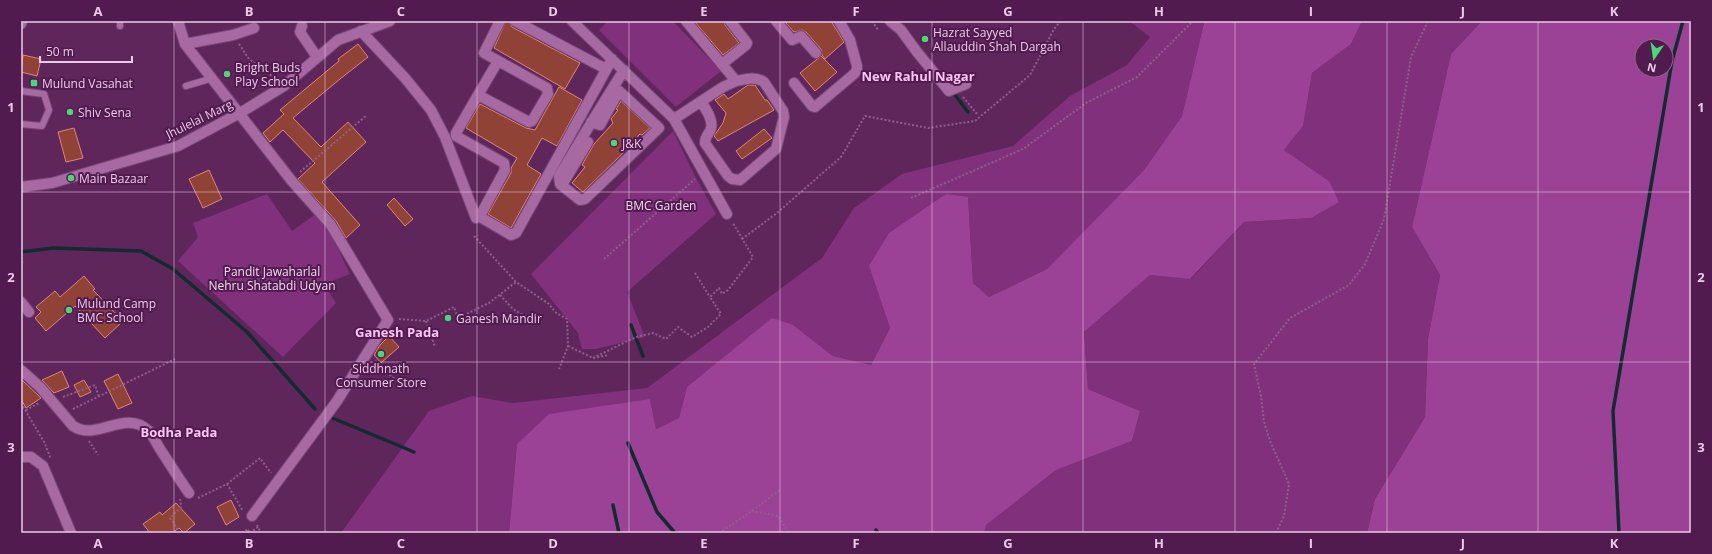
<svg xmlns="http://www.w3.org/2000/svg" width="1712" height="554" viewBox="0 0 1712 554" font-family="'Open Sans',sans-serif">
  <style>
    .green { fill: #81307c }
    .forest { fill: #9b4296; fill-rule: evenodd }
    .lines { fill: none; stroke-linecap: round; stroke-linejoin: round }
    .stream { stroke: #132b30; stroke-width: 3.5 }
    .building { fill: #904237; stroke: #dd8779 }
    .service-casing { stroke: #774775; stroke-width: 8 }
    .minor-casing { stroke: #774775; stroke-width: 12 }
    .tertiary-casing { stroke: #774775; stroke-width: 12 }
    .path { stroke: #8f5f8c; stroke-width: 2; stroke-dasharray: 2 2; stroke-linecap: butt }
    .service { stroke: #a669a1; stroke-width: 6 }
    .minor { stroke: #a669a1; stroke-width: 10 }
    .tertiary { stroke: #a669a1; stroke-width: 10 }
    .grid { fill: none; stroke: #ebcae7; stroke-width: 1; stroke-opacity: 0.55 }
    .poi-dot { fill: #4dd676; stroke: #521b50; stroke-width: 1.5 }
    .labels { text-anchor: middle; dominant-baseline: central; stroke-width: 4; stroke-linejoin: round; paint-order: stroke }
    .poi-label { font-size: 12px; fill: #ebcae7; stroke: #521b50; text-anchor: start }
    .street-label { font-size: 12px; fill: #ebcae7; stroke: #521b50 }
    .park-label { font-size: 12px; fill: #f3dbf0; stroke: #521b50 }
    .neighbourhood-label { font-size: 13px; font-weight: bold; fill: #fac4f4; stroke: #521b50 }
    .neatline { fill: none; stroke: #ebcae7; stroke-width: 1.5 }
    .grid-label { font-size: 13px; text-anchor: middle; font-weight: bold; fill: #ebcae7 }
  </style>
  <rect width="100%" height="100%" fill="#5e265b"/>
  <path class="green" d="M608,21H673L721,71L676,107L599,30Z
    M1129,21H1207L1204,23L1182,116L1144,170L1047,269L989,297L973,283L968,197L869,266L890,328L871,365L833,356L793,325L687,387L679,418L656,429L650,399L517,444L509,533H341L429,411L472,396L513,403L647,388L822,258L854,208L902,174L1013,146L1070,96L1127,65L1150,37Z
    M1362,21H1482L1451,54L1412,227L1440,275L1428,339L1425,417L1375,499L1367,533H984L985,525L1056,470L1132,441L1140,411L1088,389L1084,332L1150,275L1191,279L1244,222L1311,218L1329,181L1284,150L1303,126L1312,73L1351,44Z
    M673,131L696,178L716,214L627,292L645,337L596,349H582L578,333L531,274Z
    M267,194L292,231L316,214L333,238L350,274L324,284L336,303L283,357L178,261L198,237L193,223Z"/>
  <path class="forest" d="M1207,21H1362L1351,44L1312,73L1303,126L1284,150L1329,181L1339,202L1311,218L1244,222L1190,279L1150,275L1084,332L1088,389L1140,411L1132,441L1056,470L986,525L984,533H509L517,444L549,414L650,399L656,429L679,418L687,387L772,318L793,325L833,356L871,365L890,328L869,266L889,233L946,194L968,197L973,283L989,297L1047,269L1144,170L1182,116L1204,23Z
    M1482,21H1691V533H1367L1375,499L1425,417L1428,339L1440,275L1412,227L1451,54ZM1642,46H1666V70H1642Z"/>
  <g class="lines">
    <path class="stream" d="M952,91L968,112
      M21,252L53,248L141,251L173,269L247,332L315,409
      M631,325L643,356
      M330,417L414,452
      M628,443L657,512L675,533
      M613,505L619,533
      M876,530L878,533
      M1619,533L1613,411L1672,61L1683,21"/>
  </g>
  <path class="building" d="M506,21H509L512,27L580,63L565,89L494,48Z
    M694,21H724L725,25L739,43L723,55Z
    M784,21H831L844,42L825,59L822,55L821,49L806,32L802,30L794,32Z
    M358,44L368,57L340,79L293,118L321,147L348,122L366,142L322,182L360,225L346,238L336,221L298,179L315,163L283,130L270,142L263,133L284,114L280,110L339,61L338,59Z
    M23,55L41,59L37,76L21,72Z
    M821,56L837,72L815,91L800,73Z
    M748,85H755L765,100H767L774,110L718,141L714,136L723,123L726,113L715,100L724,94L728,99Z
    M559,87L582,100L557,146L542,138L527,165L541,174L511,228L488,214L511,173V168L517,158L466,128L480,104L526,128L535,130Z
    M621,101L650,128L642,135L640,134L621,155L583,192L572,183L585,167L582,165L594,144L613,123L611,119L618,110L616,109Z
    M74,128L83,158L66,162L58,132Z
    M764,129L772,138L742,159L736,151Z
    M209,170L222,199L203,208L189,179Z
    M394,198L413,219L405,226L387,205Z
    M84,276L95,289L93,290L123,321L105,338L75,306L46,331L35,318L41,312L36,307L55,291L60,297Z
    M389,336L399,347L381,363L374,355L380,345Z
    M62,371L69,387L54,393L42,380Z
    M118,374L132,403L118,409L104,381Z
    M21,379L41,398L26,408L21,399Z
    M84,380L91,392L80,397L74,385Z
    M231,500L239,517L226,525L217,507Z
    M176,503L195,524L184,533L179,528L172,533H150L143,524L160,512L162,515Z"/>
  <g class="lines">
    <defs>
      <path id="service" d="M120,21V26
        M186,86L213,78
        M21,91L44,94L49,110L42,126L21,124"/>
      <path id="minor" d="M178,21L185,44L291,180L331,225L388,320L337,401L252,516
        M500,21L484,53L547,88L548,94L532,121L529,122L478,95L456,133V136L504,163L505,170L481,214L482,218L511,235L516,233L612,59
        M515,21L606,69
        M572,21L674,119L727,214
        M776,21L792,40L801,36L816,53
        M890,21L901,30L917,52L949,91L966,84
        M302,26L300,32L317,57
        M361,31L405,78L431,110L445,137L476,218
        M185,44L233,35L254,28
        M722,64L746,45L747,43L730,21
        M794,83L812,106L815,107L854,74L857,70V66L850,40L839,21
        M478,95L498,61
        M701,102C706,109 715,122 710,131C707,136 705,137 705,143L728,176L732,179L740,180L776,149L784,117L783,111L764,82C756,76 746,79 736,81
        M674,119L723,87L736,81L686,21
        M591,122L600,125L619,91L659,128L585,199L580,200L560,184L559,176C580,141 602,105 624,70
        M562,185L588,142
        M21,302L29,312
        M21,370L40,387L73,426C97,442 125,408 149,431C153,436 157,444 160,449C170,464 179,479 189,493
        M21,457H31L43,466L71,533"/>
      <path id="tertiary" d="M21,24L22,21
        M21,187L52,183L178,146L240,113L284,86L338,40L390,21"/>
    </defs>
    <use href="#service" class="service-casing"/>
    <use href="#minor" class="minor-casing"/>
    <use href="#tertiary" class="tertiary-casing"/>
    <path class="path" d="M872,21L878,30
      M239,44L249,59L276,79
      M963,97L977,114
      M300,172L367,115
      M911,198L1023,149L1086,103L1137,77L1193,21
      M474,236L516,282L549,304L555,312L567,319L568,346L559,369
      M742,239L777,213L841,157L865,116L928,128L975,121L1030,75L1054,29L1061,21
      M604,259L695,179
      M21,266L23,262
      M695,273L710,297
      M500,295L513,309L529,319
      M399,319L426,321L454,307L458,318L489,303L516,282
      M426,321L435,347
      M568,346L593,358L609,355
      M593,358L636,337L653,333L666,339L678,327L692,337L708,327L721,314L710,297L719,288L722,294L728,290L753,257L733,223
      M375,361L402,386
      M63,397L95,385L99,397
      M21,403L44,442L51,459
      M73,409L175,359
      M26,410L39,403
      M89,441L98,455
      M227,484L260,458L271,473
      M198,498L227,484L243,511
      M752,511L778,516L789,533
      M257,525L261,533
      M180,533L170,518L181,507L180,499
      M242,533L248,529L249,533
      M250,533L258,527
      M719,533L752,511L780,490
      M1276,533L1284,516L1289,484L1270,441L1264,422L1261,396L1254,364L1290,318L1349,285L1365,264L1384,219L1411,57L1428,21"/>
    <use href="#service" class="service"/>
    <use href="#minor" class="minor"/>
    <use href="#tertiary" class="tertiary"/>
  </g>
  <path class="grid" d="M174,21V533M325,21V533M477,21V533M629,21V533M780,21V533M932,21V533M1083,21V533M1235,21V533M1387,21V533M1538,21V533M21,192H1691M21,362H1691"/>
  <g class="poi-dot">
    <circle cx="925" cy="39" r="4"/>
    <circle cx="227" cy="74" r="4"/>
    <rect x="30" y="79" width="8" height="8" rx="2"/>
    <circle cx="70" cy="112" r="4"/>
    <circle cx="614" cy="143" r="4"/>
    <circle cx="71" cy="178" r="4"/>
    <circle cx="69" cy="310" r="4"/>
    <circle cx="448" cy="318" r="4"/>
    <circle cx="381" cy="354" r="4"/>
  </g>
  <g class="labels">
    <g class="poi-label">
      <text x="933" y="32">Hazrat Sayyed<tspan x="933" dy="14">Allauddin Shah Dargah</tspan></text>
      <text x="235" y="67">Bright Buds<tspan x="235" dy="14">Play School</tspan></text>
      <text x="42" y="83">Mulund Vasahat</text>
      <text x="78" y="112">Shiv Sena</text>
      <text x="622" y="143">J&amp;K</text>
      <text x="79" y="178">Main Bazaar</text>
      <text x="77" y="303">Mulund Camp<tspan x="77" dy="14">BMC School</tspan></text>
      <text x="456" y="318">Ganesh Mandir</text>
      <text x="381" y="368" text-anchor="middle">Siddhnath<tspan x="381" dy="14">Consumer Store</tspan></text>
    </g>
    <g class="street-label">
      <text transform="translate(199 119) rotate(-26)">Jhulelal Marg</text>
    </g>
    <g class="park-label">
      <text x="661" y="205">BMC Garden</text>
      <text x="272" y="271">Pandit Jawaharlal<tspan x="272" dy="14">Nehru Shatabdi Udyan</tspan></text>
    </g>
    <g class="neighbourhood-label">
      <text x="918" y="76">New Rahul Nagar</text>
      <text x="397" y="332">Ganesh Pada</text>
      <text x="179" y="432">Bodha Pada</text>
    </g>
  </g>
  <rect width="1712" height="554" fill="none" stroke="#521b50" stroke-width="44"/>
  <g transform="translate(1654 58) rotate(193)"><circle r="19" fill="#521b50" stroke="#8f618c"/>
  <path d="M0-3L7 15L0 10L-7 15Z" fill="#4dd676"/>
  <text y="-6" font-size="11" font-weight="bold" text-anchor="middle" fill="#ebcae7">N</text>
  </g>
  <path d="M40 56v6h92v-6" fill="none" stroke="#ebcae7" stroke-width="2"/>
  <text x="46" y="56" font-size="12" fill="#ebcae7" stroke="#521b50" stroke-width="3" paint-order="stroke">50 m</text>
  <rect x="22" y="22" width="1668" height="510" class="neatline"/>
  <g class="grid-label">
    <text x="98" y="16">A</text>
    <text x="249" y="16">B</text>
    <text x="401" y="16">C</text>
    <text x="553" y="16">D</text>
    <text x="704" y="16">E</text>
    <text x="856" y="16">F</text>
    <text x="1008" y="16">G</text>
    <text x="1159" y="16">H</text>
    <text x="1311" y="16">I</text>
    <text x="1463" y="16">J</text>
    <text x="1614" y="16">K</text>
    <text x="11" y="112">1</text>
    <text x="1701" y="112">1</text>
    <text x="11" y="282">2</text>
    <text x="1701" y="282">2</text>
    <text x="11" y="452">3</text>
    <text x="1701" y="452">3</text>
    <text x="98" y="548">A</text>
    <text x="249" y="548">B</text>
    <text x="401" y="548">C</text>
    <text x="553" y="548">D</text>
    <text x="704" y="548">E</text>
    <text x="856" y="548">F</text>
    <text x="1008" y="548">G</text>
    <text x="1159" y="548">H</text>
    <text x="1311" y="548">I</text>
    <text x="1463" y="548">J</text>
    <text x="1614" y="548">K</text>
  </g>
</svg>
